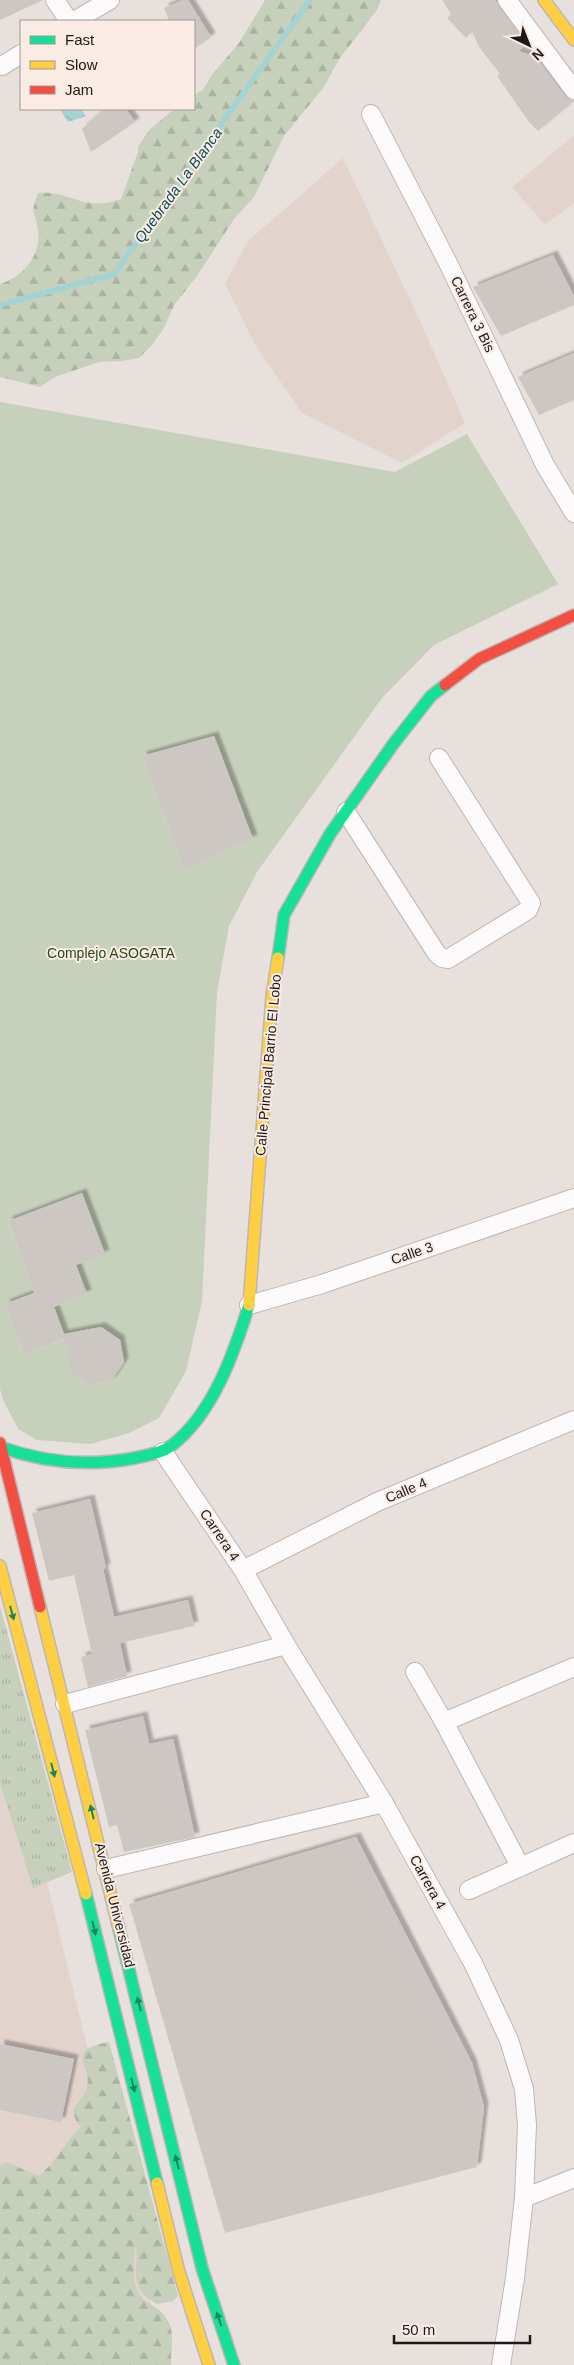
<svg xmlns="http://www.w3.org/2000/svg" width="574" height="2365" viewBox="0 0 574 2365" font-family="Arial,sans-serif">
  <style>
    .built { fill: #e3d3cd }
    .grass { fill: url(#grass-tufts) }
    .forest { fill: url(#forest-firs) }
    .park { fill: #c6d0bb; fill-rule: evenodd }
    .water { fill: url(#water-waves) }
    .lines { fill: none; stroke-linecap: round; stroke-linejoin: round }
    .stream { stroke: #a4d3d4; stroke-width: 5.5 }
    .building { fill: #cdc7c4; filter: url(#shadow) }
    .street-casing { stroke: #bdb6b4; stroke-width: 20 }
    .fast-casing { stroke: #bdb6b4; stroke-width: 14 }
    .slow-casing { stroke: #bdb6b4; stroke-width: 14 }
    .jam-casing { stroke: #bdb6b4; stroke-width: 14 }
    .street { stroke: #fcfafa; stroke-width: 18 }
    .fast { stroke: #16e098; stroke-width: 11 }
    .slow { stroke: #ffcf43; stroke-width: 11 }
    .jam { stroke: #f24e42; stroke-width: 11 }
    .oneway { fill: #1a865e }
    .labels { text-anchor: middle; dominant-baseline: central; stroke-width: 4; stroke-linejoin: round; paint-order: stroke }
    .street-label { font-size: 14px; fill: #1e1917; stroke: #faebe5 }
    .park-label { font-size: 14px; fill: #254c0f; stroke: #faebe5 }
    .water-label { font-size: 15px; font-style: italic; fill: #124f52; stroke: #faebe5 }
  </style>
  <defs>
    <pattern id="grass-tufts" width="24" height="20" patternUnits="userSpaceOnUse" patternTransform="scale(1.25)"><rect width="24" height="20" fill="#c6d0bb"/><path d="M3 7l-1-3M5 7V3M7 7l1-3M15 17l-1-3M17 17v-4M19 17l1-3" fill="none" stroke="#aab2a0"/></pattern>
    <pattern id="forest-firs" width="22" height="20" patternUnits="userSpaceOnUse" patternTransform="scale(1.25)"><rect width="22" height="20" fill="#c6d0bb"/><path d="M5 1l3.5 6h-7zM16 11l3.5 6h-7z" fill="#aab2a0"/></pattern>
    <pattern id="water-waves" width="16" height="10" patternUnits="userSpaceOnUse" patternTransform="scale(1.25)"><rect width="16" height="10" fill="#a4d3d4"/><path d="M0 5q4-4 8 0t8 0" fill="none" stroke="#8db5b5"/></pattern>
    <filter id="shadow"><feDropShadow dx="4.5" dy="-4.5" stdDeviation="1" flood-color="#0004"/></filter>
  </defs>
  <rect width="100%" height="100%" fill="#e8e0dd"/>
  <path class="built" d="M574,135V203L545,225L512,187Z
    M343,158L421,323L465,423L402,463L302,413L255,345L225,284L248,241Z
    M0,1663L44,1871L149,2296L168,2365H0Z"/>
  <path class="grass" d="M0,1606L72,1872L33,1888L0,1783Z"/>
  <path class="forest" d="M265,0H381L377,10L340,58L323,88L284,136L254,197L234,219L197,276L174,305L164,328L152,345L139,358L122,361L99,362L55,377L40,387L0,377V284C23,277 41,256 38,231C36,210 29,216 38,193C72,190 83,213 121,199L138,152V147L149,130L174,109H194V95L203,90L211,76L239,43Z
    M109,2042L178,2296L173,2301L157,2304C125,2286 140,2273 136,2244C134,2259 130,2283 141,2297C149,2306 162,2307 169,2323C175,2337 170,2350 171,2365H0V2165L6,2162L39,2176C57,2161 66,2140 84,2123L79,2125C65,2103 83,2106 87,2087C92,2064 63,2051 109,2042Z"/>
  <path class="park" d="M0,402L395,472L467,434L558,584L434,645L382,698L257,872L229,926L217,992L202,1301L186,1371L159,1418L129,1433L91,1444L37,1440L18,1429L4,1402L0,1389ZM214,736L253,839L184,869L142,756ZM82,1193L76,1265L87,1294L54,1307L65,1339L24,1354L5,1304L34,1293L8,1222ZM101,1327L120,1340L124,1362L111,1381L88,1385L70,1372L66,1350L79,1331Z"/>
  <path class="water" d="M60,109H81L86,116L68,122Z"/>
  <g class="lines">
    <path class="stream" d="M0,305L114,274L310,0"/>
  </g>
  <path class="building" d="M0,0H43L0,20Z
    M183,0H188L211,37L194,49V21H169L164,8Z
    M442,0H495L527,44L518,51L536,57L565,96L574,101L538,131L529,122L497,76L500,74L479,47L472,31L466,38L447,18L451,14Z
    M105,109H126L135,122L91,152L82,129Z
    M553,255L574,296V305L501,336L473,287Z
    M574,353V400L539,415L518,377Z
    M214,736L253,839L184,869L142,756Z
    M82,1193L105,1254L76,1265L87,1294L54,1307L64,1334L101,1327L120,1340L124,1362L111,1381L88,1385L70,1372L64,1339L24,1354L5,1304L34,1293L8,1221Z
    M90,1499L106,1568L103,1569L114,1617L188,1600L194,1626L120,1643L127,1676L88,1687L81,1657L92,1654L74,1575L49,1581L32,1513Z
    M143,1716L149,1744L173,1739L195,1837L124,1852L117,1825L109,1827L85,1730Z
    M356,1837L472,2063L484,2107L477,2167L225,2233L129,1904Z
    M0,2044L74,2059L61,2122L0,2110Z"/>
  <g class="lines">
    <defs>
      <path id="street" d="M55,0L69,21
        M507,0L574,90
        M74,21L110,0
        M2,66L21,54
        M371,114L448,263L545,465L574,513
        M346,812L437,954L442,958L448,959L528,910L531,903L439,758
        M249,1305L322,1284L574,1198
        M163,1452L243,1570L286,1645L384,1803L473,1963L509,2040L524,2089L527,2125L524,2198L515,2278L501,2365
        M243,1570L377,1502L574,1420
        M415,1672L444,1722L520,1866
        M65,1704L286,1645
        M444,1722L574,1667
        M106,1869L384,1803
        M469,1890L574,1843
        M524,2198L574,2178"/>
      <path id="fast" d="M278,958L284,915L330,834L394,743L431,696L445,685
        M0,1447C45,1463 88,1467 135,1458C147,1455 160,1454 171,1446C213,1414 234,1353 249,1305
        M86,1894L157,2183
        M119,1929L202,2268L234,2365"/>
      <path id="slow" d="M544,0L574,40
        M249,1305L272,996L278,958
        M0,1566L86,1894
        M40,1607L119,1929
        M157,2183L179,2272L209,2365"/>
      <path id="jam" d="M445,685L479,659L574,615
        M0,1443L40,1607"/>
    </defs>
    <use href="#street" class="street-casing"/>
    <use href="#fast" class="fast-casing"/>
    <use href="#slow" class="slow-casing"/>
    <use href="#jam" class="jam-casing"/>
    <use href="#street" class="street"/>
    <use href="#fast" class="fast"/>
    <use href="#slow" class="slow"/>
    <use href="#jam" class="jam"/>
  </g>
  <defs><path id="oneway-solid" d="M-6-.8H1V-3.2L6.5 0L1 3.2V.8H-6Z" transform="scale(1.25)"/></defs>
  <g class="oneway">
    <use href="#oneway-solid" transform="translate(12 1613) rotate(75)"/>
    <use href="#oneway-solid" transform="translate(53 1770) rotate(76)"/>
    <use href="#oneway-solid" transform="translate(92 1812) rotate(-104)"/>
    <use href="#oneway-solid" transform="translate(94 1928) rotate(76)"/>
    <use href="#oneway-solid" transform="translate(139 2004) rotate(-104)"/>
    <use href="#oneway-solid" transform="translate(133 2085) rotate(76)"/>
    <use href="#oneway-solid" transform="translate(177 2162) rotate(-104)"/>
    <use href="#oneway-solid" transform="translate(219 2319) rotate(-108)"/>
  </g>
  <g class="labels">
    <g class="street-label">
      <text transform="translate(473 314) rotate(64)">Carrera 3 Bis</text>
      <text transform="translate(268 1065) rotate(-85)">Calle Principal Barrio El Lobo</text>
      <text transform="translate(412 1253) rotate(-19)">Calle 3</text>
      <text transform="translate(406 1490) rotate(-23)">Calle 4</text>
      <text transform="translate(220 1535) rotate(56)">Carrera 4</text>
      <text transform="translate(428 1882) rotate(61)">Carrera 4</text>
      <text transform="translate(115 1905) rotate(76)">Avenida Universidad</text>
    </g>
    <g class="park-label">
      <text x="111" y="953">Complejo ASOGATA</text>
    </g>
    <g class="water-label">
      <text transform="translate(178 185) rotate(-54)">Quebrada La Blanca</text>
    </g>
  </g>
  <rect x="20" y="20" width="175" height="90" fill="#faebe5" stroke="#a29793"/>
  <rect x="30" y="36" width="25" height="8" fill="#16e098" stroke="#a29793"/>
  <text x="65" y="45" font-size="15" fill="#1e1917">Fast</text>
  <rect x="30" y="61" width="25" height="8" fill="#ffcf43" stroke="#a29793"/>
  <text x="65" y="70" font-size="15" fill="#1e1917">Slow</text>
  <rect x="30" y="86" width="25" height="8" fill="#f24e42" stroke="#a29793"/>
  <text x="65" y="95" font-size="15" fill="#1e1917">Jam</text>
  <g transform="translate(529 45) rotate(137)" stroke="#faebe5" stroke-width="4" paint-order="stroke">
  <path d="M0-4L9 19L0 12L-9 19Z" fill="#1e1917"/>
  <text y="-8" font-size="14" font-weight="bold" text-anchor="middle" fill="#1e1917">N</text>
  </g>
  <path d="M394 2335v8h136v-8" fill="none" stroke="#1e1917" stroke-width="2.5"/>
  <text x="402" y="2335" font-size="15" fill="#1e1917" stroke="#faebe5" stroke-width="4" paint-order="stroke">50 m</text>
</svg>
